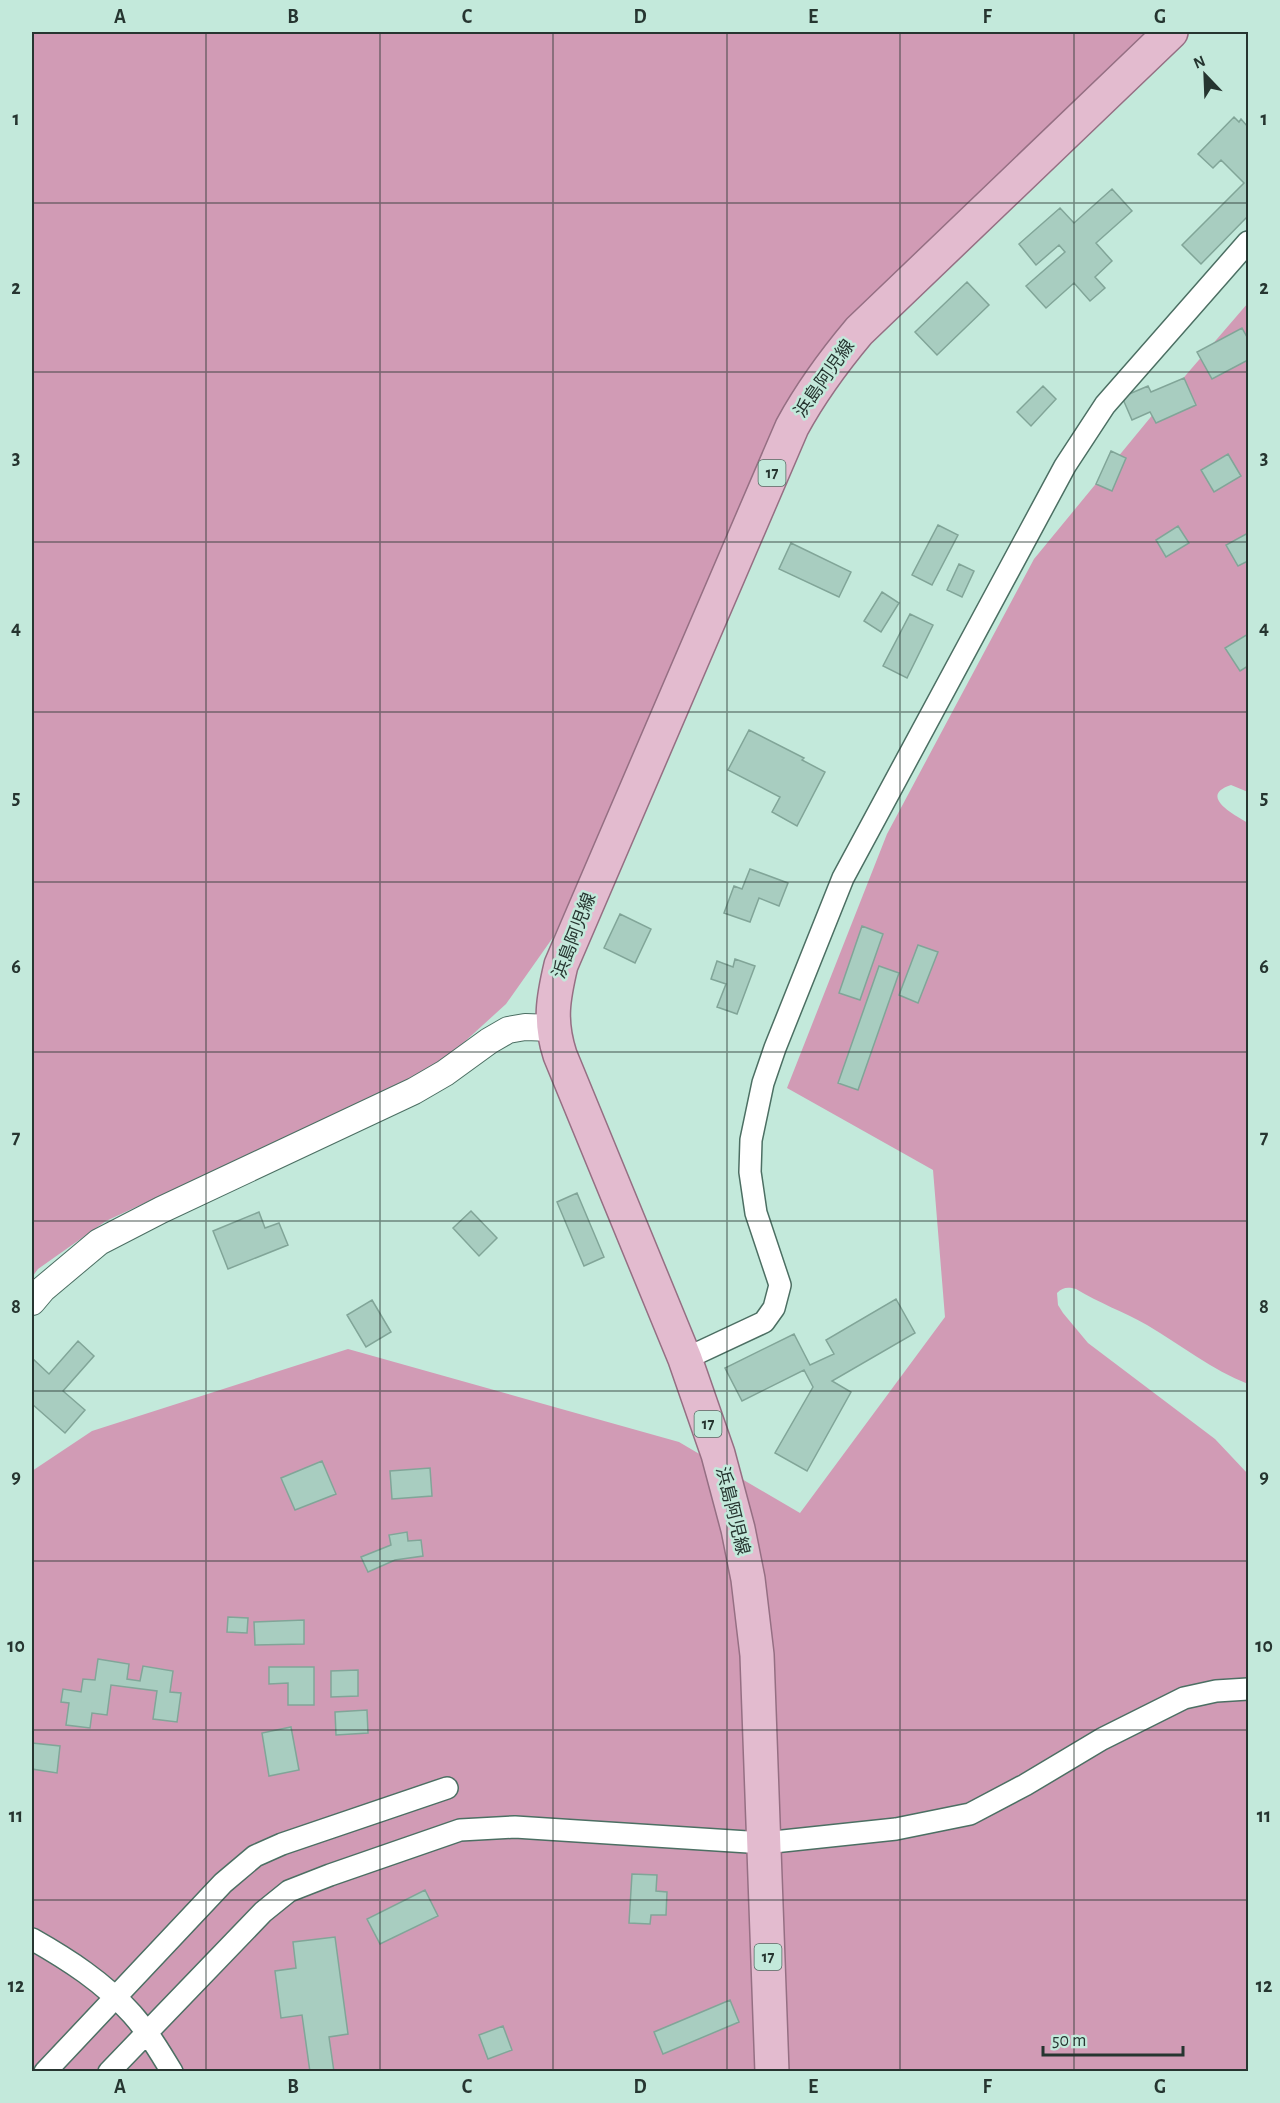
<svg xmlns="http://www.w3.org/2000/svg" width="1280" height="2103" viewBox="0 0 1280 2103" font-family="'Alegreya Sans','Noto Sans JP',sans-serif">
  <style>
    .green { fill: #d19bb5 }
    .building { fill: #a8cdc0; stroke: #81a598; stroke-width: 1.5 }
    .lines { fill: none; stroke-linecap: round; stroke-linejoin: round }
    .minor-casing { stroke: #4c6f63; stroke-width: 24 }
    .tertiary-casing { stroke: #4c6f63; stroke-width: 28 }
    .primary-casing { stroke: #956f83; stroke-width: 36 }
    .minor { stroke: #fff; stroke-width: 21 }
    .tertiary { stroke: #fff; stroke-width: 26 }
    .primary { stroke: #e3bbcf; stroke-width: 33 }
    .grid { fill: none; stroke: #263530; stroke-width: 1.5; stroke-opacity: 0.55 }
    .labels { text-anchor: middle; dominant-baseline: central; stroke-width: 5; stroke-linejoin: round; paint-order: stroke }
    .shield { fill: #c3e9db; stroke: #556b63; stroke-width: 1.5 }
    .shield-label { font-size: 16px; font-weight: bold; fill: #263530 }
    .street-label { font-size: 18px; fill: #263530; stroke: #c3e9db }
    .neatline { fill: none; stroke: #263530; stroke-width: 2 }
    .grid-label { font-size: 20px; text-anchor: middle; font-weight: bold; fill: #263530 }
  </style>
  <rect width="100%" height="100%" fill="#c3e9db"/>
  <path class="green" d="M32,32H1148L869,299L796,396L554,936L506,1004L438,1066L106,1221L38,1269L32,1277Z
    M1248,303V792L1231,785C1197,796 1236,816 1248,823V1384C1212,1370 1181,1345 1147,1325C1124,1312 1099,1303 1076,1289C1068,1287 1063,1287 1057,1293L1058,1305L1063,1313L1088,1343L1215,1439L1248,1474V2071L32,2072V1471L92,1431L348,1349L679,1442L800,1513L945,1317L933,1170L787,1088L887,834L1034,559L1173,390Z"/>
  <path class="building" d="M1234,117L1239,122L1241,119L1248,127V216L1201,264L1182,245L1244,183L1221,160L1213,168L1198,154Z
    M1112,189L1132,211L1096,243L1112,261L1095,277L1105,288L1090,301L1074,283L1046,308L1026,286L1065,252L1059,245L1036,265L1019,244L1060,208L1074,223Z
    M967,282L989,305L937,355L915,332Z
    M1242,328L1248,339V360L1212,379L1197,352Z
    M1184,378L1196,405L1156,423L1150,412L1132,420L1122,397L1148,386L1151,392Z
    M1043,386L1056,399L1031,426L1017,412Z
    M1111,451L1126,458L1112,491L1096,484Z
    M1228,454L1241,476L1214,492L1201,470Z
    M938,525L958,535L932,585L912,575Z
    M1178,526L1189,543L1166,557L1156,540Z
    M1248,533V561L1238,566L1226,545Z
    M791,543L851,572L839,597L779,569Z
    M959,564L974,571L962,597L947,590Z
    M882,592L899,603L881,632L864,621Z
    M910,614L933,625L907,678L883,666Z
    M1248,634V666L1240,671L1225,648Z
    M749,730L804,758L802,760L825,772L797,826L772,812L780,797L728,770Z
    M750,869L788,883L779,906L759,898L750,922L724,913L734,886L742,889Z
    M620,914L651,929L635,963L604,948Z
    M862,926L883,934L860,1000L839,993Z
    M918,945L938,952L918,1003L899,995Z
    M735,959L755,966L737,1014L717,1007L726,984L711,979L717,961L733,967Z
    M879,966L899,973L858,1090L838,1083Z
    M577,1193L604,1257L584,1266L557,1202Z
    M471,1211L497,1238L479,1256L453,1228Z
    M259,1212L265,1228L279,1223L288,1245L228,1269L213,1231Z
    M896,1299L915,1333L832,1381L851,1392L807,1471L775,1453L813,1387L804,1370L742,1401L725,1368L794,1334L810,1365L834,1354L826,1340Z
    M372,1300L391,1332L366,1347L347,1315Z
    M78,1341L94,1356L63,1391L85,1410L65,1433L32,1404V1358L49,1374Z
    M322,1461L336,1494L295,1510L281,1478Z
    M430,1468L432,1496L392,1499L390,1471Z
    M407,1532L408,1541L421,1540L423,1556L395,1560L368,1572L361,1557L391,1545L389,1535Z
    M228,1617L248,1618L247,1633L227,1632Z
    M304,1620V1644L255,1645L254,1622Z
    M98,1659L129,1664L127,1679L140,1681L143,1666L173,1671L170,1692L181,1693L177,1722L153,1719L157,1691L111,1685L107,1715L92,1713L90,1728L66,1725L69,1703L61,1702L63,1689L81,1692L83,1679L95,1680Z
    M269,1667H314V1705H288V1683L269,1684Z
    M358,1670V1696L331,1697V1671Z
    M367,1710L368,1733L336,1735L335,1712Z
    M291,1727L299,1770L269,1776L262,1733Z
    M32,1743L60,1746L57,1773L32,1769Z
    M632,1874L657,1875L656,1891L667,1892L666,1915H651L650,1924L629,1923Z
    M425,1890L438,1916L380,1944L367,1919Z
    M335,1937L348,2034L329,2037L334,2072H310L302,2015L281,2018L275,1971L296,1968L293,1942Z
    M730,2000L739,2022L663,2054L654,2032Z
    M503,2026L512,2050L488,2059L479,2035Z"/>
  <g class="lines">
    <defs>
      <path id="minor" d="M685,1359L764,1322L774,1308L780,1285L756,1213L750,1172L751,1140L763,1083L775,1048L843,878L1065,466L1105,405L1248,242
        M32,1939C69,1960 103,1982 132,2014C148,2032 160,2052 172,2072
        M45,2072L223,1883L255,1856L282,1844L447,1788
        M109,2072L263,1912L289,1891L330,1875L460,1830L515,1827L764,1843L896,1829L970,1814L1025,1785L1102,1739L1184,1698L1216,1691L1248,1689"/>
      <path id="tertiary" d="M32,1302L43,1289L99,1242L161,1210L414,1091L445,1073L489,1041L508,1030L525,1027L553,1028"/>
      <path id="primary" d="M772,2072L757,1655L748,1579L738,1529L718,1454L685,1359L560,1055C549,1021 553,999 561,965L792,427C811,392 833,362 859,331L1171,32"/>
    </defs>
    <use href="#minor" class="minor-casing"/>
    <use href="#tertiary" class="tertiary-casing"/>
    <use href="#primary" class="primary-casing"/>
    <use href="#minor" class="minor"/>
    <use href="#tertiary" class="tertiary"/>
    <use href="#primary" class="primary"/>
  </g>
  <path class="grid" d="M206,32V2072M380,32V2072M553,32V2072M727,32V2072M900,32V2072M1074,32V2072M32,203H1248M32,372H1248M32,542H1248M32,712H1248M32,882H1248M32,1052H1248M32,1221H1248M32,1391H1248M32,1561H1248M32,1730H1248M32,1900H1248"/>
  <g class="labels">
    <g class="shield">
      <rect x="758.5" y="460" width="27" height="26" rx="4.5"/>
      <rect x="694.5" y="1411" width="27" height="26" rx="4.5"/>
      <rect x="754.5" y="1944" width="27" height="26" rx="4.5"/>
    </g>
    <g class="shield-label">
      <text x="772" y="473">17</text>
      <text x="708" y="1424">17</text>
      <text x="768" y="1957">17</text>
    </g>
    <g class="street-label">
      <text transform="translate(825 379) rotate(-55)">浜島阿児線</text>
      <text transform="translate(575 936) rotate(-69)">浜島阿児線</text>
      <text transform="translate(732 1511) rotate(76)">浜島阿児線</text>
    </g>
  </g>
  <rect width="1280" height="2103" fill="none" stroke="#c3e9db" stroke-width="66"/>
  <g transform="translate(1205 75) rotate(337)" stroke="#c3e9db" stroke-width="4.5" paint-order="stroke">
  <path d="M0-4.5L10 22L0 15L-10 22Z" fill="#263530"/>
  <text y="-9" font-size="16" font-weight="bold" text-anchor="middle" fill="#263530">N</text>
  </g>
  <path d="M1043 2046v9h140v-9" fill="none" stroke="#263530" stroke-width="3"/>
  <text x="1052" y="2046" font-size="18" fill="#263530" stroke="#c3e9db" stroke-width="4.5" paint-order="stroke">50 m</text>
  <rect x="33" y="33" width="1214" height="2037" class="neatline"/>
  <g class="grid-label">
    <text x="120" y="23">A</text>
    <text x="293" y="23">B</text>
    <text x="467" y="23">C</text>
    <text x="640" y="23">D</text>
    <text x="813" y="23">E</text>
    <text x="987" y="23">F</text>
    <text x="1160" y="23">G</text>
    <text x="16" y="125">1</text>
    <text x="1264" y="125">1</text>
    <text x="16" y="294">2</text>
    <text x="1264" y="294">2</text>
    <text x="16" y="464">3</text>
    <text x="1264" y="464">3</text>
    <text x="16" y="634">4</text>
    <text x="1264" y="634">4</text>
    <text x="16" y="804">5</text>
    <text x="1264" y="804">5</text>
    <text x="16" y="973">6</text>
    <text x="1264" y="973">6</text>
    <text x="16" y="1143">7</text>
    <text x="1264" y="1143">7</text>
    <text x="16" y="1313">8</text>
    <text x="1264" y="1313">8</text>
    <text x="16" y="1483">9</text>
    <text x="1264" y="1483">9</text>
    <text x="16" y="1652">10</text>
    <text x="1264" y="1652">10</text>
    <text x="16" y="1822">11</text>
    <text x="1264" y="1822">11</text>
    <text x="16" y="1992">12</text>
    <text x="1264" y="1992">12</text>
    <text x="120" y="2093">A</text>
    <text x="293" y="2093">B</text>
    <text x="467" y="2093">C</text>
    <text x="640" y="2093">D</text>
    <text x="813" y="2093">E</text>
    <text x="987" y="2093">F</text>
    <text x="1160" y="2093">G</text>
  </g>
</svg>
